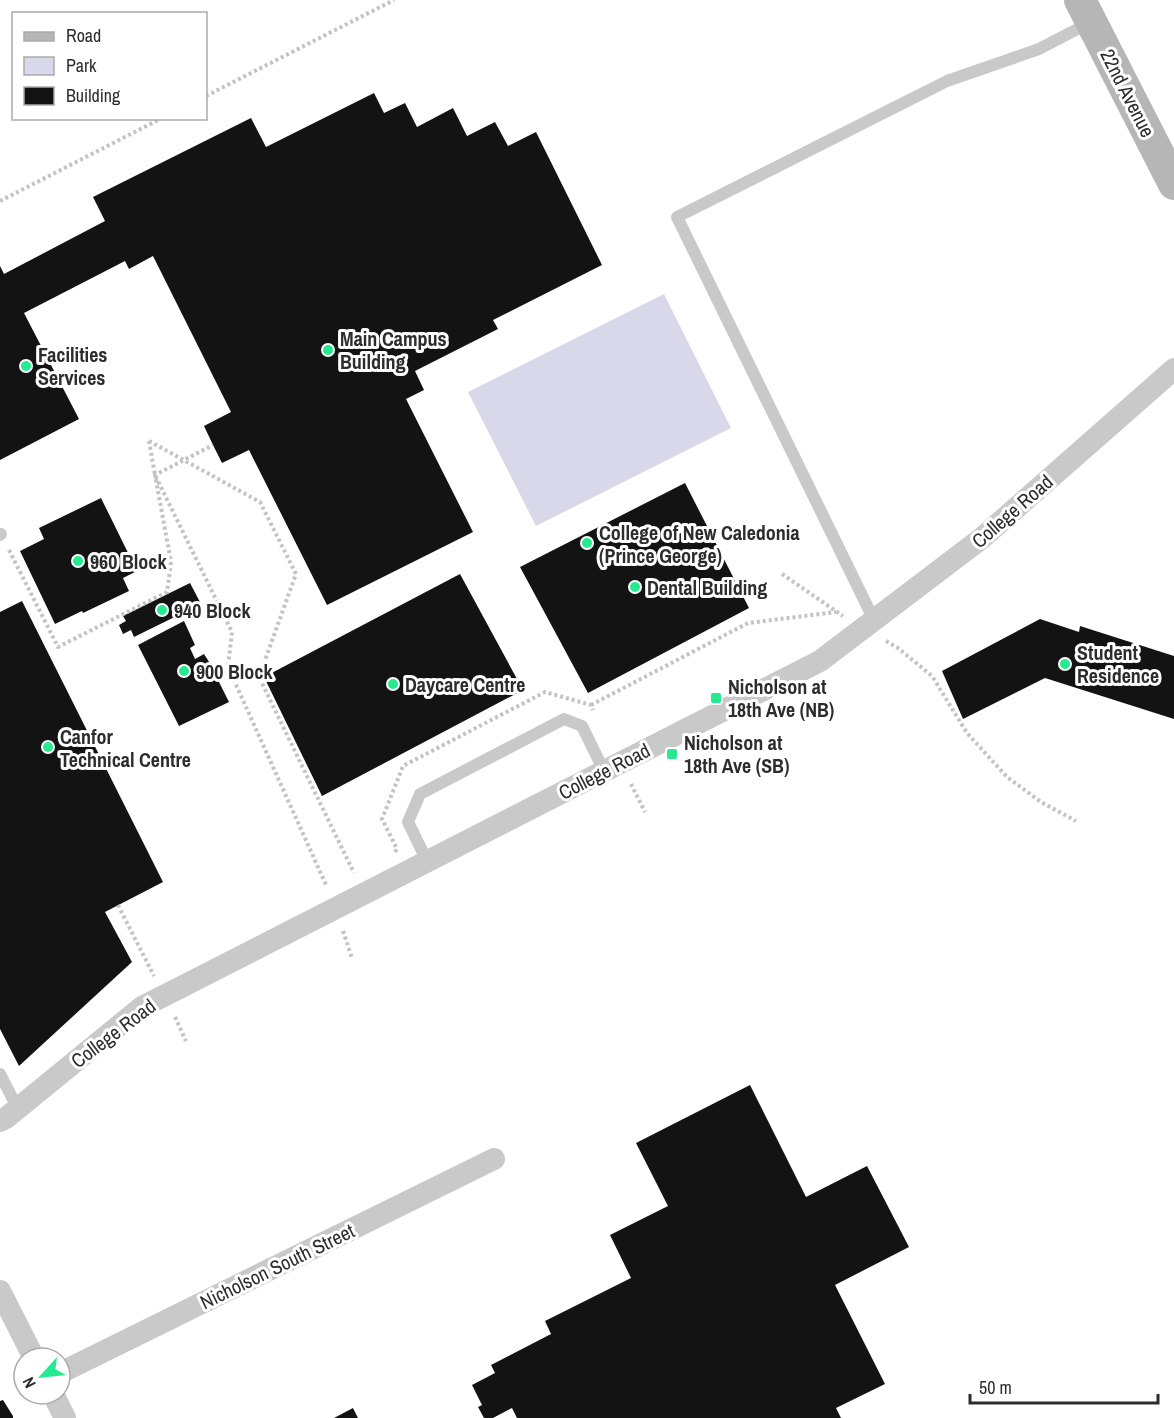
<svg xmlns="http://www.w3.org/2000/svg" width="1174" height="1418" viewBox="0 0 1174 1418" font-family="'Archivo Narrow',sans-serif">
  <style>
    .green { fill: #d9d8ea }
    .building { fill: #131313 }
    .lines { fill: none; stroke-linecap: round; stroke-linejoin: round }
    .path { stroke: #c3c3c3; stroke-width: 4; stroke-dasharray: 3 3; stroke-linecap: butt }
    .lane { stroke: #c9c9c9; stroke-width: 12 }
    .street { stroke: #c9c9c9; stroke-width: 22 }
    .secondary { stroke: #b6b6b6; stroke-width: 32 }
    .poi-dot { fill: #26ea8f; stroke: #fff; stroke-width: 2 }
    .labels { text-anchor: middle; dominant-baseline: central; stroke-width: 6; stroke-linejoin: round; paint-order: stroke }
    .street-label { font-size: 20px; fill: #2c2c2c; stroke: #fff }
    .poi-label { font-size: 20px; font-weight: bold; fill: #2c2c2c; stroke: #fff; text-anchor: start }
  </style>
  <rect width="100%" height="100%" fill="#fff"/>
  <path class="green" d="M664,294L731,428L536,526L468,392Z"/>
  <path class="building" d="M374,93L384,113L405,103L417,127L453,108L467,136L495,122L508,146L536,132L602,265L493,320L498,329L415,371L424,390L406,399L473,532L327,605L249,450L222,463L213,445L204,426L231,412L153,256L129,269L125,261L24,313L79,419L0,460V266L4,274L105,221L93,197L251,118L266,147Z
    M685,483L749,608L588,693L520,567Z
    M101,498L137,571L123,578L129,591L83,613L82,611L55,624L20,551L44,539L39,528Z
    M460,574L523,690L322,796L264,677Z
    M190,583L201,604L134,637L131,630L123,634L119,625L126,621L123,616Z
    M22,601L163,882L105,912L132,962L19,1066L0,1029V612Z
    M1040,619L1079,632L1080,626L1174,656V719L1045,678L963,719L942,671Z
    M184,621L195,645L190,648L195,659L204,654L211,665L213,664L220,676L217,678L229,702L179,726L138,645Z
    M750,1085L806,1197L867,1166L909,1247L835,1285L885,1384L836,1408L841,1418H517L512,1408L493,1418H484L478,1407L482,1405L472,1385L495,1373L491,1365L551,1334L545,1321L631,1278L610,1235L668,1206L636,1143Z
    M3,1400L13,1416V1418H0V1401Z
    M353,1408L358,1418H334Z"/>
  <g class="lines">
    <path class="path" d="M206,96L394,0
      M0,201L162,118
      M149,441L155,475L232,632L228,667L327,887
      M149,441L260,502L296,574L259,677L354,873
      M9,550L58,647L167,592L171,562L155,475L213,445
      M782,574L843,616
      M886,641L898,648L932,676L967,733L1007,777L1041,802L1076,821
      M591,705L748,623L836,612
      M631,784L645,812
      M395,852L397,849L382,819L403,766L545,692L591,705L593,710
      M118,905L154,976
      M343,931L352,958
      M175,1017L186,1041"/>
    <path class="lane" d="M0,535L1,534
      M874,620L677,217L947,81L1039,49L1091,22
      M427,861L408,822L420,794L564,719L582,726L604,771
      M0,1074L18,1109"/>
    <path class="street" d="M0,1121L6,1118L142,1007L820,661L982,538L1174,369
      M0,1291L34,1358
      M60,1373L494,1159
      M53,1394L65,1418"/>
    <path class="secondary" d="M1080,0L1174,184"/>
  </g>
  <g class="poi-dot">
    <circle cx="328" cy="350" r="6"/>
    <circle cx="26" cy="366" r="6"/>
    <circle cx="587" cy="543" r="6"/>
    <circle cx="78" cy="561" r="6"/>
    <circle cx="635" cy="587" r="6"/>
    <circle cx="162" cy="610" r="6"/>
    <circle cx="1065" cy="664" r="6"/>
    <circle cx="184" cy="671" r="6"/>
    <circle cx="393" cy="684" r="6"/>
    <rect x="710" y="692" width="12" height="12" rx="3"/>
    <circle cx="48" cy="747" r="6"/>
    <rect x="666" y="748" width="12" height="12" rx="3"/>
  </g>
  <g class="labels">
    <g class="street-label">
      <text transform="translate(1128 93) rotate(63)">22nd Avenue</text>
      <text transform="translate(1012 511) rotate(-41)">College Road</text>
      <text transform="translate(604 771) rotate(-27)">College Road</text>
      <text transform="translate(113 1033) rotate(-37)">College Road</text>
      <text transform="translate(277 1266) rotate(-26)">Nicholson South Street</text>
    </g>
    <g class="poi-label">
      <text x="340" y="338">Main Campus<tspan x="340" dy="23">Building</tspan></text>
      <text x="38" y="354">Facilities<tspan x="38" dy="23">Services</tspan></text>
      <text x="599" y="532">College of New Caledonia<tspan x="599" dy="23">(Prince George)</tspan></text>
      <text x="90" y="561">960 Block</text>
      <text x="647" y="587">Dental Building</text>
      <text x="174" y="610">940 Block</text>
      <text x="1077" y="652">Student<tspan x="1077" dy="23">Residence</tspan></text>
      <text x="196" y="671">900 Block</text>
      <text x="405" y="684">Daycare Centre</text>
      <text x="728" y="686">Nicholson at<tspan x="728" dy="23">18th Ave (NB)</tspan></text>
      <text x="60" y="736">Canfor<tspan x="60" dy="23">Technical Centre</tspan></text>
      <text x="684" y="742">Nicholson at<tspan x="684" dy="23">18th Ave (SB)</tspan></text>
    </g>
  </g>
  <rect x="12" y="12" width="195" height="108" fill="#ffffff" stroke="#ababab" stroke-width="1.5"/>
  <rect x="24" y="32" width="30" height="9" fill="#b6b6b6" stroke="#ababab" stroke-width="1.5"/>
  <text x="66" y="42" font-size="18" fill="#2c2c2c">Road</text>
  <rect x="24" y="57" width="30" height="18" fill="#d9d8ea" stroke="#ababab" stroke-width="1.5"/>
  <text x="66" y="72" font-size="18" fill="#2c2c2c">Park</text>
  <rect x="24" y="87" width="30" height="18" fill="#131313" stroke="#ababab" stroke-width="1.5"/>
  <text x="66" y="102" font-size="18" fill="#2c2c2c">Building</text>
  <g transform="translate(42 1376) rotate(243)"><circle r="28" fill="#ffffff" stroke="#ababab" stroke-width="1.5"/>
  <path d="M0-4.5L10 22L0 15L-10 22Z" fill="#26ea8f"/>
  <text y="-9" font-size="16" font-weight="bold" text-anchor="middle" fill="#2c2c2c">N</text>
  </g>
  <path d="M970 1394v9h188v-9" fill="none" stroke="#2c2c2c" stroke-width="3"/>
  <text x="979" y="1394" font-size="18" fill="#2c2c2c" stroke="#ffffff" stroke-width="4.5" paint-order="stroke">50 m</text>
</svg>
